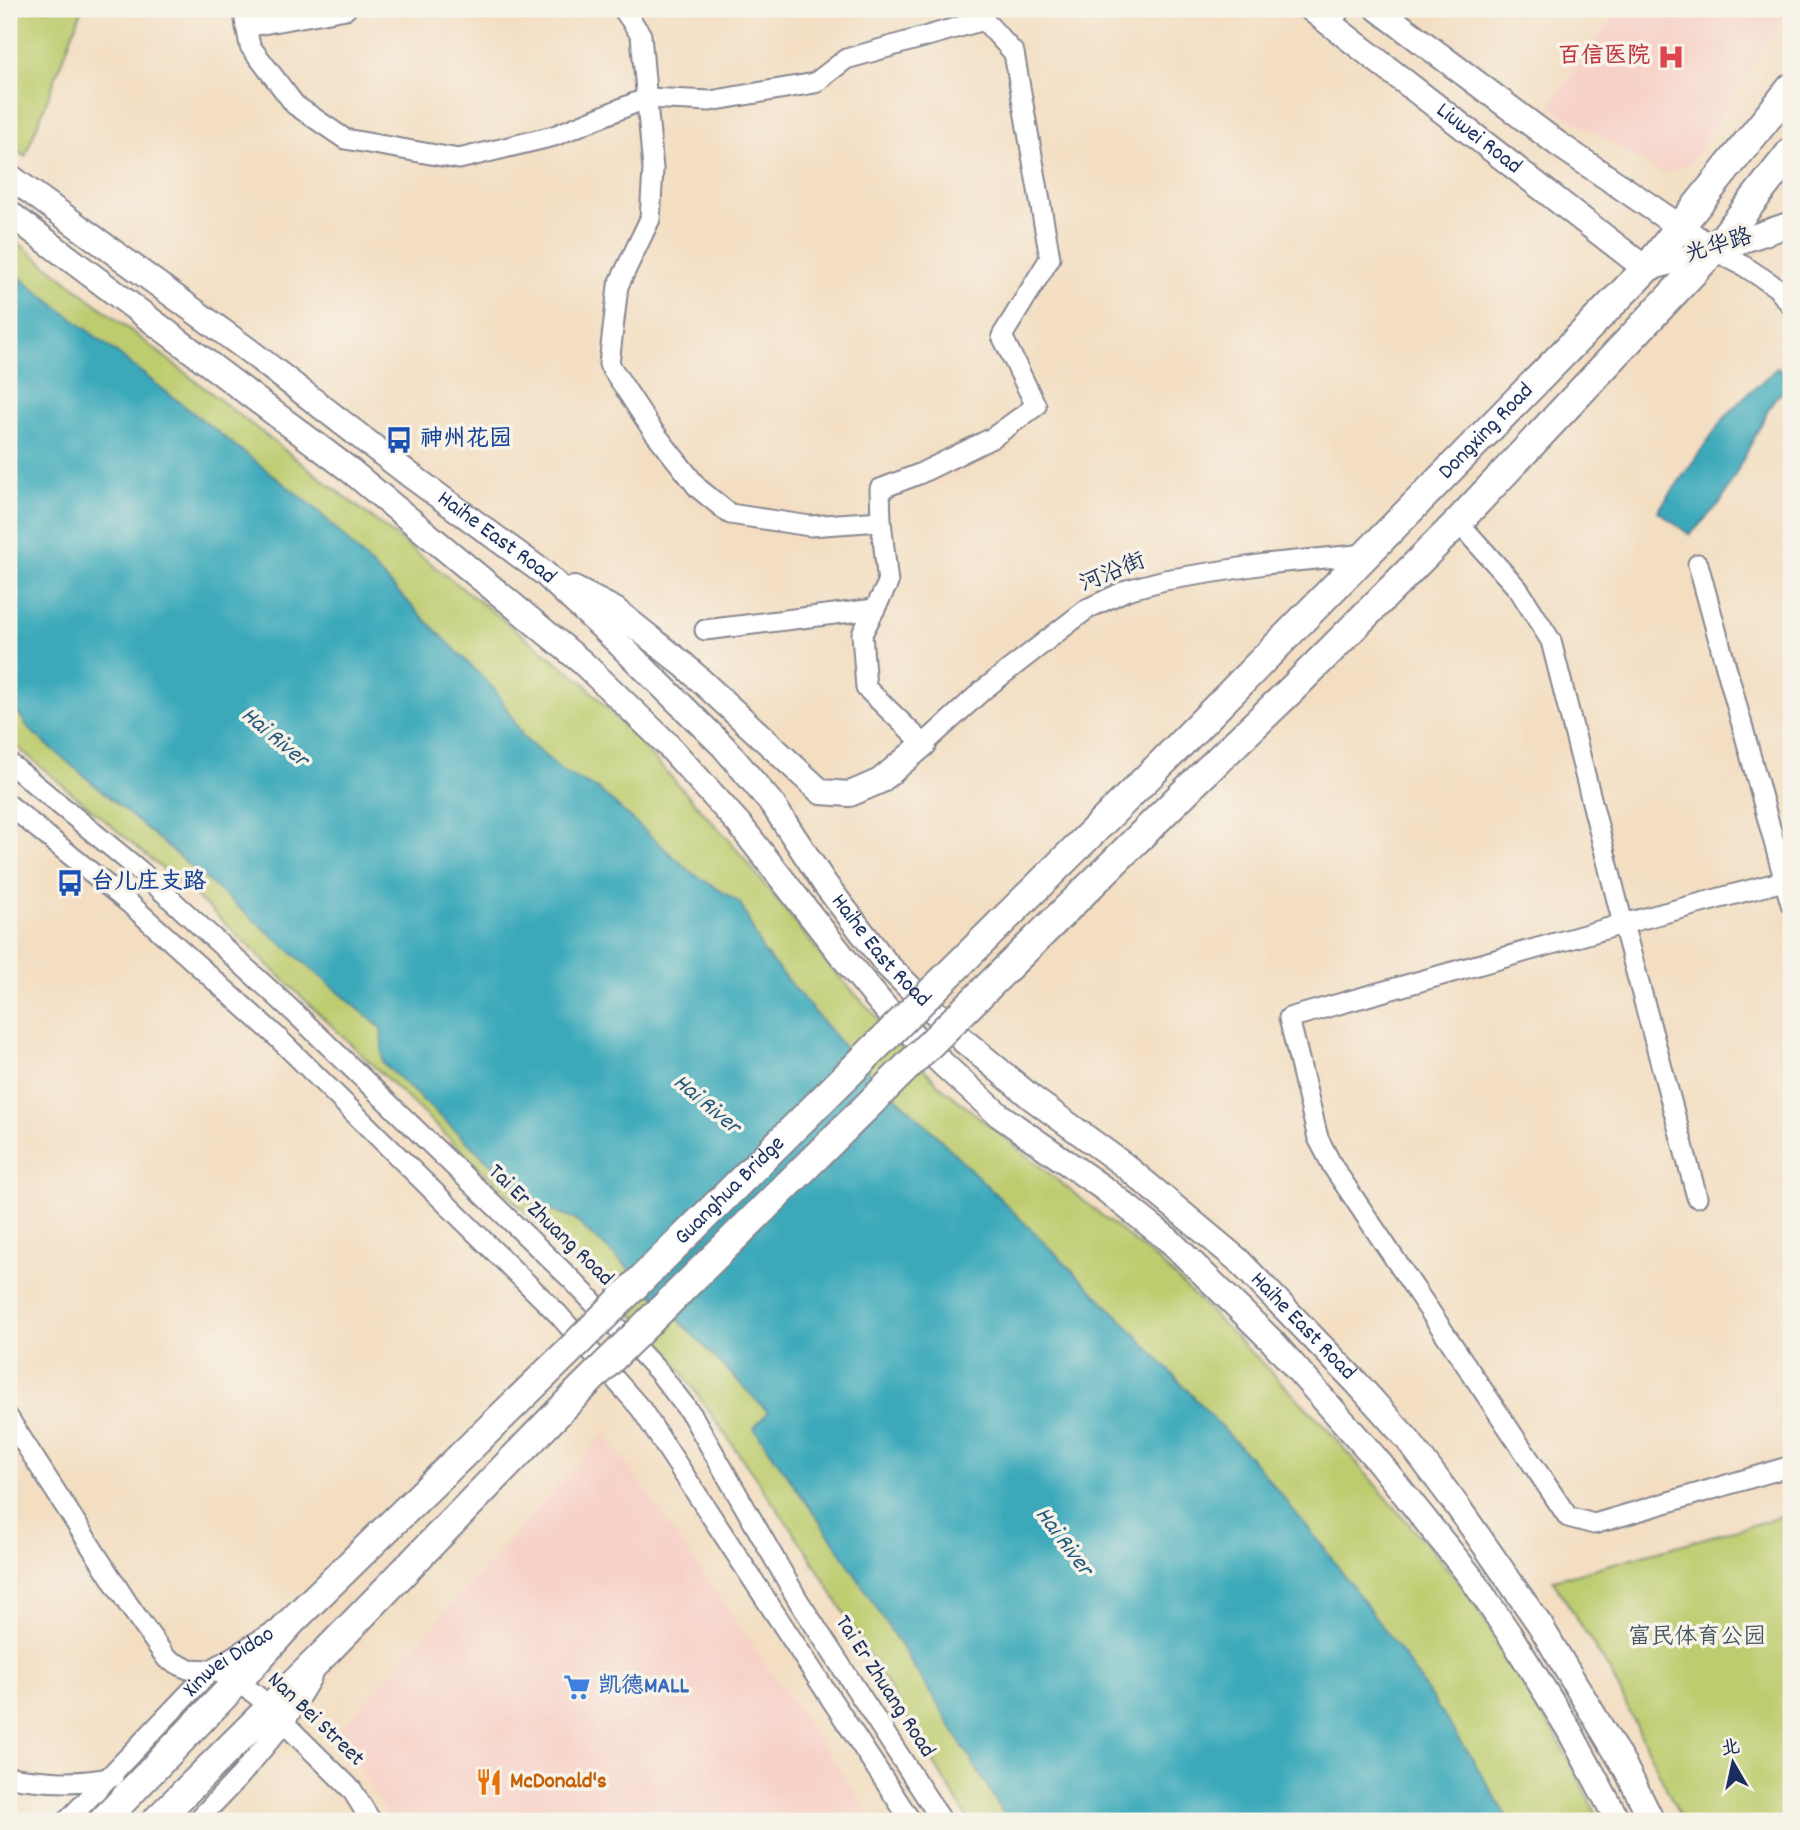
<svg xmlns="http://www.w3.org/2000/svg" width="1800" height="1830" viewBox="0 0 1800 1830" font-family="Dekko,'LXGW WenKai TC',sans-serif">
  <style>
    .built { fill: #f7d1c8 }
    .green { fill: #bdcc6e; stroke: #6c7e66; stroke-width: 2 }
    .water { fill: #3ba9ba; stroke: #2b6c8c; stroke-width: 2 }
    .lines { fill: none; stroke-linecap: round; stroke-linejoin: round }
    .minor-casing { stroke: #878690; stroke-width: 23 }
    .major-casing { stroke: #878690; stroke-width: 28 }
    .highway-casing { stroke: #878690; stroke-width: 32 }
    .minor { stroke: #fff; stroke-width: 19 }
    .major { stroke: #fff; stroke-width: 24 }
    .highway { stroke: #fff; stroke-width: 28 }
    .highway-bridge-casing { stroke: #878690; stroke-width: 32; stroke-linecap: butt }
    .highway-bridge { stroke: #fff; stroke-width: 28 }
    .labels { text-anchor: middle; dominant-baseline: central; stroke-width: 7; stroke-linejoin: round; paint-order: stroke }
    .health-label { font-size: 23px; font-weight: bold; fill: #be3a42; stroke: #f7f3e8; text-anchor: end }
    .street-label { font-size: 23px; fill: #1b2f5e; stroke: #f7f3e8 }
    .transit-label { font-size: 23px; font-weight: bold; fill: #164399; stroke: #f7f3e8; text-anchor: start }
    .park-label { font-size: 23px; fill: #445662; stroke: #f7f3e8 }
    .shop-label { font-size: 23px; font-weight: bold; fill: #366cbe; stroke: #f7f3e8; text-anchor: start }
    .food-label { font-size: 23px; font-weight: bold; fill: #c56008; stroke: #f7f3e8; text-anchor: start }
    .water-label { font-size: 24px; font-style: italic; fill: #265a7e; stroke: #f7f3e8 }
  </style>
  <rect width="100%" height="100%" fill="#f7f3e8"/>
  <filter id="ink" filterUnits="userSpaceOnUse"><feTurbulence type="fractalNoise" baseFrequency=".0143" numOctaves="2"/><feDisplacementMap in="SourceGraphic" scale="14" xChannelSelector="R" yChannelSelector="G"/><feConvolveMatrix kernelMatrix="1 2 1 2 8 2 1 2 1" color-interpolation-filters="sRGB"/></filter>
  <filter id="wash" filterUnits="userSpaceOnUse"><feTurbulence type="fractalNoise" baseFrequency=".00686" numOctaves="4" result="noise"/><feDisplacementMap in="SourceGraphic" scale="28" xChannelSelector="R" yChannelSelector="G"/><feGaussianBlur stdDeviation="1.57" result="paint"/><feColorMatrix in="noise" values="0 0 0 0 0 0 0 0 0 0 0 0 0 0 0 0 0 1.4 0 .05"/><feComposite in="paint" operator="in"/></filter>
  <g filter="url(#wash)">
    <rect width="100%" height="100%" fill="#f3dec2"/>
    <path class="built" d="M1619,9H1788L1691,163L1663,174L1550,106Z
      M605,1433L875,1821H390L339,1731Z"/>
    <path class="green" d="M9,9H82L25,157L9,145Z
      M9,236L583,682L729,840L834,971L939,1085L1161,1263L1323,1424L1466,1590L1559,1741L1600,1821H969L808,1553L660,1341L208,907L9,740Z
      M1791,1514V1821H1682L1611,1673L1553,1580Z"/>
    <path class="water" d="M9,269L315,508L496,691L524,738L565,773L598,789L691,872L740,903L763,951L849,1053L923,1122L1120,1318L1257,1465L1321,1544L1398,1648L1470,1755L1509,1821H1008L938,1705L839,1549L754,1428L768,1412L627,1267L573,1218L534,1204L383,1063L381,1028L30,730L9,700Z
      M1778,367L1791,380V385L1774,399L1721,502L1690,535L1658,511L1722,421L1742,399Z"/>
  </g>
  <g filter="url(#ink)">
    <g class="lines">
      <defs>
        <g id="minor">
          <path d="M243,9L250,46L295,105L345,139L459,159L554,136L647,98L710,101L815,83L846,59L984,20"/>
          <path d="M623,9L641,35L653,169L650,219L618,286L609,364L651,428L698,488L730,514L810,526L881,521L888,583L862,634L866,688L924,744L983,690L1087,609L1127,590L1165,580L1265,564L1366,554"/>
          <path d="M1330,23L1341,9"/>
          <path d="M246,27L346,9"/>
          <path d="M1714,250L1744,266L1776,287L1791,305"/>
          <path d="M881,521L880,489L919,474L992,438L1036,406L1002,336L1050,258L1014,53L984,20L971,9"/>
          <path d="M1458,522L1519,590L1551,641L1623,924L1697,1197"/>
          <path d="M1698,564L1791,904"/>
          <path d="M705,630L875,609"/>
          <path d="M9,763L138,869L298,1016L573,1281L658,1371L692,1415L798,1600L942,1821"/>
          <path d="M9,805L130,904L275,1035L558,1314L641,1409L911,1821"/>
          <path d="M1791,879L1623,924L1289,1018L1318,1138L1333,1167L1568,1517L1594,1524L1791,1466"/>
          <path d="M9,1419L128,1604L167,1659L188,1669L211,1670L238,1681L270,1706L284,1723L352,1790L371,1821"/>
          <path d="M9,1777C44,1782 78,1785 113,1777"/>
          <path id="s1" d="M67,1821L211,1670L273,1632"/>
          <path d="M197,1821L240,1776L284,1723L311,1678"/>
        </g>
        <g id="major">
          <path id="s2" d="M1311,9L1646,269L1714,250L1791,224"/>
          <path d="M1378,9L1558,144L1714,250"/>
          <path id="s3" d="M9,176L248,350L410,475L544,573L608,633L723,746L773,805L825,884L887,965L964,1041L1032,1098L1124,1165L1238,1260L1356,1382L1408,1440L1458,1507L1540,1625L1626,1769L1652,1821"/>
          <path d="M9,213L351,471L583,663L666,743L739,824L847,962L886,1009L945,1066L999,1115L1106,1190L1170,1241L1273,1342L1378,1461L1470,1576L1510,1635L1569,1730L1618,1821"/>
          <path d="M574,589L615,610L684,665L821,792L850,794L880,781L924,744"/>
        </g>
        <g id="highway">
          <path id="s4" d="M1166,759L1646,269L1791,88"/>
          <path d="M1191,786L1292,689L1458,522L1714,250L1791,152"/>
          <path d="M103,1821L238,1681L292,1621"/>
          <path d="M156,1821L328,1650"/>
        </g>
      </defs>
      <use href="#minor" class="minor-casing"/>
      <use href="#major" class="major-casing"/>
      <use href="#highway" class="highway-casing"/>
      <use href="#minor" class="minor"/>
      <use href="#major" class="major"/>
      <use href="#highway" class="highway"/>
      <defs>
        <g id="highway-bridge">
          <path id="s5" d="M292,1621L571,1349L1166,759"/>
          <path d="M328,1650L580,1390L1191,786"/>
        </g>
      </defs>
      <use href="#highway-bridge" class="highway-bridge-casing"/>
      <use href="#highway-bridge" class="highway-bridge"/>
    </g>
  </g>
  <defs>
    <symbol id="hospital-bare" viewBox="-9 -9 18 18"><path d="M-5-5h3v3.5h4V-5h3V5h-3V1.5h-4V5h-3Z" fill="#e0444e" stroke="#f7f3e8" stroke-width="2.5" paint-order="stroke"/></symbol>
    <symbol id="bus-bare" viewBox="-9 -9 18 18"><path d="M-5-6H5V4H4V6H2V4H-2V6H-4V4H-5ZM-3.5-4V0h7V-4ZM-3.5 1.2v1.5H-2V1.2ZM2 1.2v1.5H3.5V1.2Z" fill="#1a4fb4" stroke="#f7f3e8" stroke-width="2.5" paint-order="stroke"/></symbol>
    <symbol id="supermarket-bare" viewBox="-9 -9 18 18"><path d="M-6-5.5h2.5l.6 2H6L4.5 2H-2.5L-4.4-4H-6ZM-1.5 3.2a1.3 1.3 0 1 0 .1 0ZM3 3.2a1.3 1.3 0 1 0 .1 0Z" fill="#3f7fe0" stroke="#f7f3e8" stroke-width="2.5" paint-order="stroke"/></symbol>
    <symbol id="restaurant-bare" viewBox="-9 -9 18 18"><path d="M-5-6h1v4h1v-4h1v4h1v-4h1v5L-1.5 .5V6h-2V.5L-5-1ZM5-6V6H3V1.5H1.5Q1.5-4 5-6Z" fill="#e8710a" stroke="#f7f3e8" stroke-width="2.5" paint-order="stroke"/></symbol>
  </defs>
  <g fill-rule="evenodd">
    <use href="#hospital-bare" x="1652" y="38" width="38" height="38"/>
    <use href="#bus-bare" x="380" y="421" width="38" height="38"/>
    <use href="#bus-bare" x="51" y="864" width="38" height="38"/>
    <use href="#supermarket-bare" x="558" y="1668" width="38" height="38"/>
    <use href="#restaurant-bare" x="470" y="1763" width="38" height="38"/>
  </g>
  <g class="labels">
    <g class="health-label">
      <text x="1650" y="57">百信医院</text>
    </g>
    <g class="street-label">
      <text stroke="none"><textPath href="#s2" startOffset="212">Liuwei Road</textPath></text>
      <text transform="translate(1719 247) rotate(-17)">光华路</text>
      <text stroke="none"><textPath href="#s4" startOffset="458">Dongxing Road</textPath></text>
      <text stroke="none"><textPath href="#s3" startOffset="607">Haihe East Road</textPath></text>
      <text transform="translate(1113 574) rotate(-22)">河沿街</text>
      <text stroke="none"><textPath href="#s3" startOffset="1174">Haihe East Road</textPath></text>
      <text stroke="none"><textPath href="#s5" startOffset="614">Guanghua Bridge</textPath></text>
      <text transform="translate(550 1226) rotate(44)">Tai Er Zhuang Road</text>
      <text stroke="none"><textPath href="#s3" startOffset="1741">Haihe East Road</textPath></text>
      <text stroke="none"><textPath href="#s1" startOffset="228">Xinwei Didao</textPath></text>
      <text transform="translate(884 1687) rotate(57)">Tai Er Zhuang Road</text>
      <text transform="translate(315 1720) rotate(44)">Nan Bei Street</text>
    </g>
    <g class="transit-label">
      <text x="420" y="440">神州花园</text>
      <text x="91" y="883">台儿庄支路</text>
    </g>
    <g class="park-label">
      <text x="1697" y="1638">富民体育公园</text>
    </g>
    <g class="shop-label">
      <text x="598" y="1687">凯德MALL</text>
    </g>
    <g class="food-label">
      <text x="510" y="1782">McDonald's</text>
    </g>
    <g class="water-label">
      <text transform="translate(274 738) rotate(40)">Hai River</text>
      <text transform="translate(706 1105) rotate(40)">Hai River</text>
      <text transform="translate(1063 1542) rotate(53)">Hai River</text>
    </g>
  </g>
  <rect width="1800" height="1830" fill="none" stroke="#f7f3e8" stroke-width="35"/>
  <g transform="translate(1733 1763) rotate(351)" stroke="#f7f3e8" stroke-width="5" paint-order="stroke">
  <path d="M0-5L12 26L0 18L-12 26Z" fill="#1b2f5e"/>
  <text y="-10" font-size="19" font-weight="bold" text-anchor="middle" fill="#1b2f5e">北</text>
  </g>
</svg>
